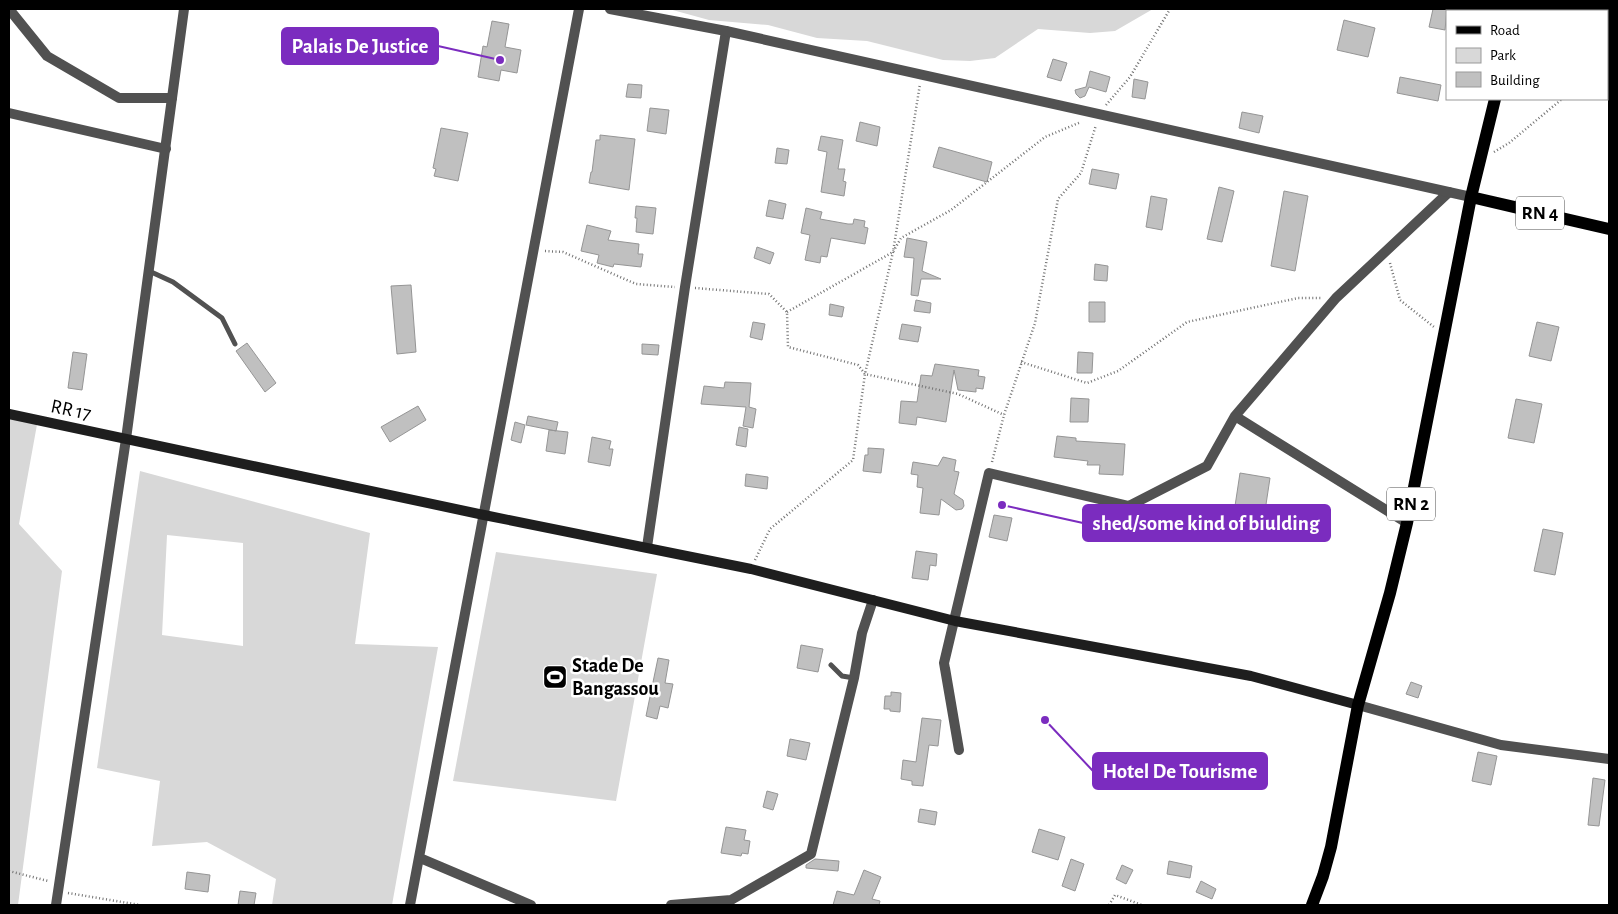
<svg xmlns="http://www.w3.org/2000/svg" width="1618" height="914" viewBox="0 0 1618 914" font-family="'Alegreya Sans',sans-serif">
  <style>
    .green { fill: #d8d8d8; fill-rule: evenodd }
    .building { fill: #c0c0c0; stroke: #959595 }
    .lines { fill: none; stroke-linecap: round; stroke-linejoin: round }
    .path { stroke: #737373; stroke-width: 2.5; stroke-dasharray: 1 2.5; stroke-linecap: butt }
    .service { stroke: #515151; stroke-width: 5 }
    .minor { stroke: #515151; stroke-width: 10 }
    .tertiary { stroke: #515151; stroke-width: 10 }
    .secondary { stroke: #1e1e1e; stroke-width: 10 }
    .primary { stroke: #000; stroke-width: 12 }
    .labels { text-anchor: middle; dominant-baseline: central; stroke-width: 5; stroke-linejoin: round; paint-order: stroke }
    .shield { fill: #fff; stroke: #4c4c4c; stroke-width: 1 }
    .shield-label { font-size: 19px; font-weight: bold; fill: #000 }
    .street-label { font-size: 20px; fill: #000; stroke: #fff }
    .poi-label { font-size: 20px; font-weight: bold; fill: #000; stroke: #fff; text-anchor: start }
    .leader { fill: none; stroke: #7b2cbf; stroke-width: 2 }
    .callout-dot { fill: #7b2cbf; stroke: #fff; stroke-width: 2 }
    .callout { fill: #7b2cbf; stroke: #7b2cbf; stroke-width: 2 }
    .callout-label { font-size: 21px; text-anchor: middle; font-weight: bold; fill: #fff }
  </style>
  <rect width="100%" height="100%" fill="#fff"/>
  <path class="green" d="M669,9H1153L1115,31L1090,33L1038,29L995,58L970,61L943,60L867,41L817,38L768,25L709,20Z
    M9,414L38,419L19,524L62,571L18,905H9Z
    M140,471L370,533L355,644L438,647L392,905H272L276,879L207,842L152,846L160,781L97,768ZM167,535L243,543V646L162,635Z
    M496,552L657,574L616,801L453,781Z"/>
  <path class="building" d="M1433,9H1447L1445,30L1429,27Z
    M1344,20L1375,28L1368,57L1337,50Z
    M492,21L509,24L505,47L521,50L517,73L501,70L499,81L478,77L483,46L487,47Z
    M1053,59L1067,63L1061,81L1047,77Z
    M1090,71L1110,77L1106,92L1089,87L1085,96L1080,98L1076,94L1075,90L1086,87Z
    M1400,77L1441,85L1438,101L1397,93Z
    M1134,79L1148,82L1145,99L1132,97Z
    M628,84L642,85L641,98L626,97Z
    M650,108L669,110L666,134L647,131Z
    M1242,112L1263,116L1259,133L1239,128Z
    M860,122L880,127L877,146L856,141Z
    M441,128L468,133L458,181L434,176L436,169L433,168Z
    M600,135L635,139L629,190L589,183L591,172H592L596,140H600Z
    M821,136L843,140L838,169H845L843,181L846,182L844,196L821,192L827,152L818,150Z
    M939,147L992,162L987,182L933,167Z
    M777,148L789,150L787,164L775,163Z
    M1092,169L1119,174L1116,189L1089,184Z
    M1219,187L1234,191L1222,242L1207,239Z
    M1284,191L1308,196L1295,271L1271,266Z
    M1151,196L1167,199L1162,230L1146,227Z
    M769,200L786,204L783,219L766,216Z
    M636,206L656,208L653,234L636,232L637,218H635Z
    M806,208L822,212L820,219L848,224H853L854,219L865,221L864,227L868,228L865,244L831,238L827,257L821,256L820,263L805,260L810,235L801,233Z
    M587,225L611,231L608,240L639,244L638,254H643L641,267L614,264L613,267L597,263L599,255L581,251Z
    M907,238L927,242L922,271L941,279H921L918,296L911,295L914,258L904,257Z
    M757,247L774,253L770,264L754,258Z
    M1095,264L1108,266L1107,281L1094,280Z
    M411,285L416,352L397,354L391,286Z
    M916,300L931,303L930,313L914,311Z
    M1089,302H1105V322H1089Z
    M830,304L844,307L842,317L829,315Z
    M753,322L765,324L762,340L750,337Z
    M1537,322L1559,327L1551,361L1529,356Z
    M902,324L921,327L918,342L899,339Z
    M247,343L276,383L265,392L236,351Z
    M642,344L659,345L658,355L642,354Z
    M73,352L87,354L82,390L68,388Z
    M1078,352L1093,353L1092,373H1077Z
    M935,364L979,370L978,376L985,377L983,389L976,388V392L958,390L954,370L946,422L917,417L916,425L899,423L901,401L917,402L921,375L932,376Z
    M725,382L751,383L749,407L756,409L753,428L743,426L746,407L701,404L704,386L724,388Z
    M1071,398L1089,399L1088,422H1070Z
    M1516,399L1542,404L1534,443L1508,438Z
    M418,406L426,420L390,442L381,427Z
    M528,416L558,422L556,431L526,425Z
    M515,422L525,425L521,443L511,440Z
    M739,427L748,429L746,447L736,445Z
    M549,430L568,432L565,454L546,451Z
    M1057,436L1076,438V441L1125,444L1123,475L1099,474L1100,465H1087L1088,461L1054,457Z
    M592,437L611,441L609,449H613L610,466L588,462Z
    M868,448L884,449L881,473L863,471L865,455H868Z
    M943,457L956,460L954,471L959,472L954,494L963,500L964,506L962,509L956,510L941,499L939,515L920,513L923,488L917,487L918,475L911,474L913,462L938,466Z
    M1240,473L1270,478L1265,511L1235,506Z
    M746,474L768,477L767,489L745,486Z
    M994,515L1012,518L1007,541L989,537Z
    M1543,529L1563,533L1555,575L1534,571Z
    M916,551L937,554L936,566L930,565L928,580L912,578Z
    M801,645L823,649L818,672L797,668Z
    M658,658L669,660L665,683L673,684L668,708L660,706L657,719L646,716Z
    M1411,682L1422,686L1418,698L1406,694Z
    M891,692L901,693L900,712L890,711V709H884L885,696H891Z
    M922,718L941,720L938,746L929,745L923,786L912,785V781L901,779L903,760L916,762Z
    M790,739L810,743L806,760L787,756Z
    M1478,752L1497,756L1491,785L1472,781Z
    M1593,778L1605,780L1599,826L1588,825Z
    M767,791L778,794L773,810L763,807Z
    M920,809L937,812L935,825L918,822Z
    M726,827L746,830L744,840L750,841L748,854L742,853L741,856L721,853Z
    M1039,829L1065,837L1058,860L1032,852Z
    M815,859L839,861L838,871L806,868V865Z
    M1071,859L1084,864L1075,891L1062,886Z
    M1169,861L1192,866L1190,878L1167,874Z
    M1122,865L1133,870L1126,884L1116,879Z
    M864,870L881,877L872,899L880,901L879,905H833L837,891L854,895Z
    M187,872L210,875L208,892L185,889Z
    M1201,881L1216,889L1212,899L1196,892Z
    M240,891L256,893L254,905H238Z"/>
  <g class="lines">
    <path class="path" d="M1106,105L1130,77L1170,9
      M1494,152L1509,143L1562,99
      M545,251L563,252L636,284L675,287
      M1390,263L1400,300L1434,327
      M695,288L769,294L787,312L788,347L858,365L865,374L958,394L1004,415
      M787,312L893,252L901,238L951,210L1045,137L1081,122
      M1021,362L1087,383L1118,371L1187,322L1298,298H1321
      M992,462L1004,415L1035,323L1058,199L1081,173L1096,125
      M755,560L770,529L853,460L865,374L893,252L920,84
      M9,871L48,881
      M68,893L140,905
      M1109,905L1115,895L1142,905"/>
    <path class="service" d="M149,271L173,282L222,318L235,344
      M831,665L842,676L854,678"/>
    <path class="minor" d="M9,9L47,56L119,98H172
      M1607,57L1609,54
      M9,113L166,149
      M1235,416L1407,523
      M647,547L685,287L726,31
      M945,668L959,750L944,663L989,473L1129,506L1207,466L1235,416L1336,298L1449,192
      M420,858L531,905
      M410,905L579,9
      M671,905L731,900
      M728,905L731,900L811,854L854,678L862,633L873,600"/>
    <path class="tertiary" d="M610,9L726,31L1471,197
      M1358,705L1501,745L1609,759
      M56,905L126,439L184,9"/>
    <path class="secondary" d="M9,414L484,515L751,569L955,621L1251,676L1358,705"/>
    <path class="primary" d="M1515,11V9
      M1471,197L1609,229
      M1312,905L1323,876L1331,847L1358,705L1390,593L1407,523L1471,197L1495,99"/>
  </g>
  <defs>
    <symbol id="stadium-square" viewBox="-11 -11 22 22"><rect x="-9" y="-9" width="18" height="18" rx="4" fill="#000" stroke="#fff"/><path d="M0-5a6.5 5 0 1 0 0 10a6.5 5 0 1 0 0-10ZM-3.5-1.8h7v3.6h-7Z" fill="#fff"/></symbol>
  </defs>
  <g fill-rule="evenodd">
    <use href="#stadium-square" x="541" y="663" width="28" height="28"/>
  </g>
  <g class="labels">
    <g class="shield">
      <rect x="1516" y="196.5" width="48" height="33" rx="4"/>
      <rect x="1387" y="487.5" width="48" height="33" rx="4"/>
    </g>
    <g class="shield-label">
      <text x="1540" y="213">RN 4</text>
      <text x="1411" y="504">RN 2</text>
    </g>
    <g class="street-label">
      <text transform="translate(71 410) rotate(12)">RR 17</text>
    </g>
    <g class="poi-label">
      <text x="572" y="666">Stade De<tspan x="572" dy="23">Bangassou</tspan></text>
    </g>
  </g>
  <path class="leader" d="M500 60L438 46M1002 505L1083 523M1045 720L1093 771"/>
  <g class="callout-dot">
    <circle cx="500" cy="60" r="5"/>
    <circle cx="1002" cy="505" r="5"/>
    <circle cx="1045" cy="720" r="5"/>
  </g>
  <g class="callout">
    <rect x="282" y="28" width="156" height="36" rx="5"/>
    <rect x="1083" y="505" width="247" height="36" rx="5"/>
    <rect x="1093" y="753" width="174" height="36" rx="5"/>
  </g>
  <g class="callout-label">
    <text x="360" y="53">Palais De Justice</text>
    <text x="1206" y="530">shed/some kind of biulding</text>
    <text x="1180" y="778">Hotel De Tourisme</text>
  </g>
  <rect width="1618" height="914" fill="none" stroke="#000000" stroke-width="20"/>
  <rect x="1446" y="10" width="162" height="90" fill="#ffffff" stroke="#999999"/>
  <rect x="1456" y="26" width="25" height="8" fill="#000000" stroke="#999999"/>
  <text x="1490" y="35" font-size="15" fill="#000000">Road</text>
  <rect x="1456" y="48" width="25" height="15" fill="#d8d8d8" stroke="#999999"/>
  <text x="1490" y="60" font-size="15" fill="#000000">Park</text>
  <rect x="1456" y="72" width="25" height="15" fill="#c0c0c0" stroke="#999999"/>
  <text x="1490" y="85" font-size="15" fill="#000000">Building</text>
</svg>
